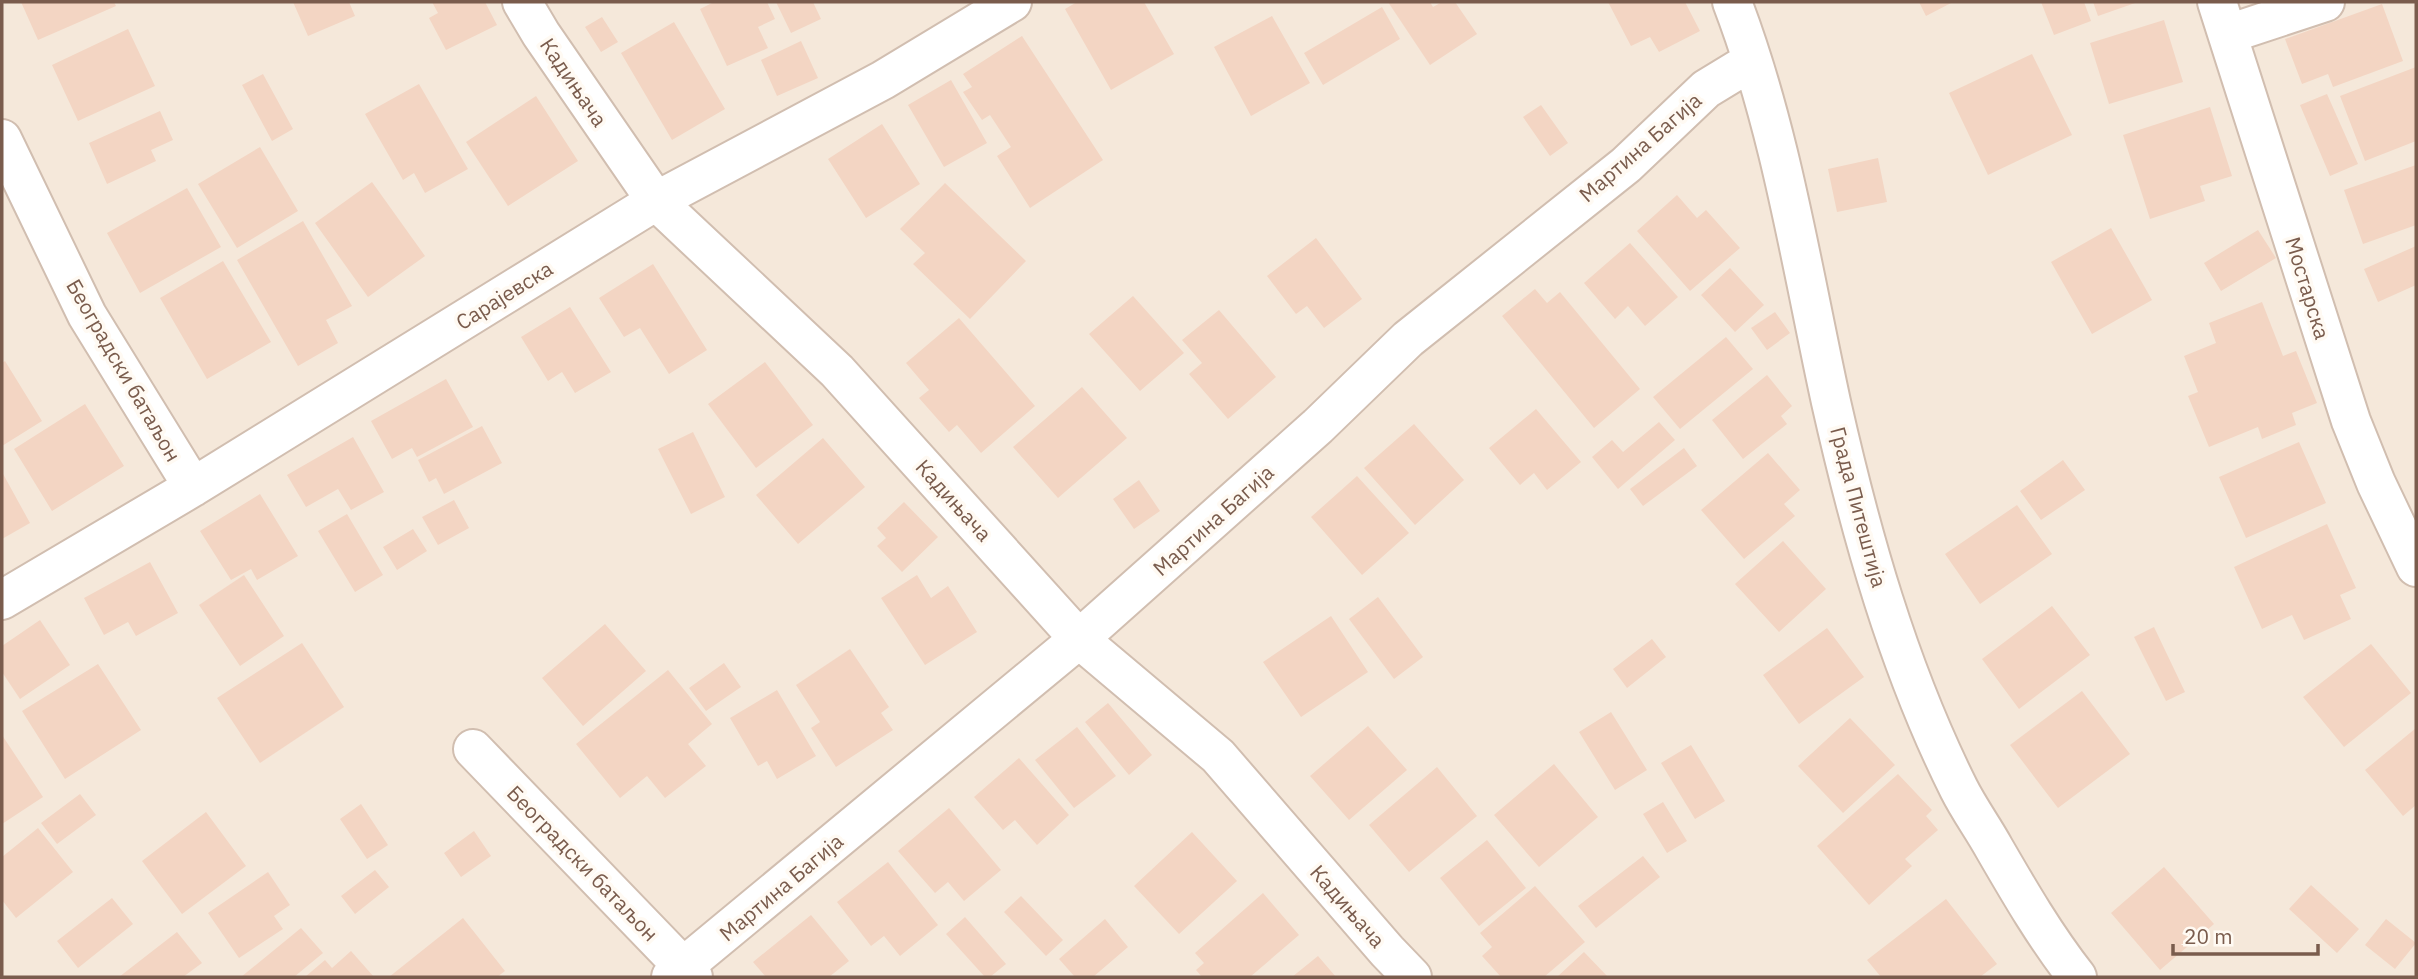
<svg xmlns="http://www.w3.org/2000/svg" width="2418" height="979" viewBox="0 0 2418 979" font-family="'IBM Plex Sans',sans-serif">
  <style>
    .residential { fill: #f5e8da }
    .building { fill: #f3d5c3 }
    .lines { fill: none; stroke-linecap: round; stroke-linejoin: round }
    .minor-casing { stroke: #d1beb0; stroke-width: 42 }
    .minor { stroke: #fff; stroke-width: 38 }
    .labels { text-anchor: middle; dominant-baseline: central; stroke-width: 7; stroke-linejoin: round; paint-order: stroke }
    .street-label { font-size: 21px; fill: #7a5c4d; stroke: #fffaf3 }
  </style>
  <rect width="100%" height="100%" fill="#fdf6ec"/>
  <path class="residential" d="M2,2H2416V977H2Z"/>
  <path class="building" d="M21,2H114L116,6L38,40Z
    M293,2H349L355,16L308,36Z
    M432,2H485L497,25L446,50L429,18L438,13Z
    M714,2H767L775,19L758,27L768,48L727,66L700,9Z
    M776,2H813L821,19L791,33Z
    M1077,2H1144L1174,54L1111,90L1065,9Z
    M1388,2H1430L1433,7L1442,2H1455L1477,34L1430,65Z
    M1608,2H1685L1700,31L1659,52L1650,37L1631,46Z
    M1919,2H1953L1926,16Z
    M2041,2H2084L2091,21L2054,35Z
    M2093,2H2138L2098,16Z
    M2382,4L2403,61L2333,87L2328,74L2302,84L2285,39Z
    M1382,7L1400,39L1323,85L1304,53Z
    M1272,16L1310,83L1251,116L1214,47Z
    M602,17L618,42L601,52L585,27Z
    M2164,20L2183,82L2109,104L2090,43Z
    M674,22L725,109L672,140L621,53Z
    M128,29L155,86L78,121L52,65Z
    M1022,36L1103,160L1030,208L997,156L1011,147L990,115L982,120L963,92L972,87L963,74Z
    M801,41L818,78L777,96L761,60Z
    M2032,54L2072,135L1988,175L1949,93Z
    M2416,67V141L2365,161L2340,96Z
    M263,74L293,129L272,141L242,85Z
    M951,80L987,143L944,167L908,105Z
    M419,84L468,169L425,193L414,173L403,180L365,114Z
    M2327,94L2358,164L2330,176L2300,105Z
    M536,96L578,161L508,206L466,142Z
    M1541,105L1568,143L1550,156L1523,117Z
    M2210,107L2232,176L2200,186L2205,201L2150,219L2123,135Z
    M160,111L173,140L151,150L156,161L107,184L89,143Z
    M882,124L920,184L866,218L828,159Z
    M260,147L298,211L237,248L198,184Z
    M1878,158L1887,202L1837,212L1828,169Z
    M2416,165V225L2363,244L2344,190Z
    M372,182L425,256L368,297L315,223Z
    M945,183L1026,261L970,319L913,264L925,253L900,229Z
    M187,188L221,247L140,293L107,233Z
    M1677,195L1697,218L1706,210L1740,248L1690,291L1637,231Z
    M303,221L352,306L326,320L338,343L298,366L237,260Z
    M2111,228L2152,300L2092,334L2051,262Z
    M2258,230L2276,258L2221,291L2204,263Z
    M1316,238L1362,299L1324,328L1307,306L1296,314L1267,276Z
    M1630,243L1678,297L1645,326L1628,306L1615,319L1584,283Z
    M2416,246V285L2378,302L2364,269Z
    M223,261L271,342L207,379L160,298Z
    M653,264L707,350L669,374L640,328L624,337L599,298Z
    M1730,268L1764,305L1735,332L1701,295Z
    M1535,289L1547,303L1560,292L1640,389L1594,428L1502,316Z
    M1133,296L1184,353L1140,391L1089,334Z
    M2262,302L2283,356L2296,351L2317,403L2292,413L2296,425L2262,439L2258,427L2209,447L2188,396L2198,392L2184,356L2216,343L2209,323Z
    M570,307L611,372L575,393L562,372L548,381L521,337Z
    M1219,310L1276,377L1228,419L1189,374L1202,363L1182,340Z
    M1775,312L1790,333L1767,350L1751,328Z
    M959,318L1035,406L981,453L957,425L949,432L919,398L929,390L906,363Z
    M1726,337L1753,369L1680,429L1653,397Z
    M5,361L42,421L2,446V363Z
    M765,362L813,425L756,468L708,404Z
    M1767,375L1792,406L1781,416L1787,424L1743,459L1712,420Z
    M446,379L473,427L417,457L412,448L392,459L371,421Z
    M1082,387L1127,438L1058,498L1013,447Z
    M85,404L124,466L52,511L14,449Z
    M1536,409L1581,462L1547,490L1534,473L1520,485L1489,448Z
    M1659,422L1675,440L1618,489L1592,457L1612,440L1623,452Z
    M1414,424L1464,480L1415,525L1364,468Z
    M482,426L502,463L444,494L436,478L429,482L418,460Z
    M693,432L725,497L691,514L658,449Z
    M353,437L384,492L351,510L338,489L306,507L287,475Z
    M823,438L865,487L798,544L756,495Z
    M2299,442L2326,503L2246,538L2219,477Z
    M1684,448L1697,466L1643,506L1630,489Z
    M1768,453L1800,490L1784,504L1795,516L1744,559L1701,510Z
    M2063,460L2085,490L2041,520L2020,491Z
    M2,472L30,523L2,539Z
    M1357,476L1409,533L1362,575L1311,517Z
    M1139,480L1160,511L1134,529L1113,499Z
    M260,494L298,556L257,580L251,569L231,580L200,531Z
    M454,500L469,528L438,545L422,517Z
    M904,502L938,537L902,572L877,546L886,538L877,528Z
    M2017,505L2052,554L1980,604L1945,554Z
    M347,514L383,575L355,592L318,531Z
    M2327,524L2356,588L2340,595L2351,619L2304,640L2292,615L2262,629L2234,567Z
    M413,529L427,551L397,570L383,547Z
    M1783,541L1826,589L1779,632L1735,584Z
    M150,562L178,613L136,636L128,622L104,635L84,598Z
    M244,575L284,636L240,666L199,605Z
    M917,575L931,598L948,586L977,632L925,665L881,598Z
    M1378,597L1423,657L1394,679L1349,619Z
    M2052,606L2090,655L2019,709L1982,659Z
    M1331,616L1368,672L1301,717L1263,662Z
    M40,620L70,665L20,699L2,672V646Z
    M605,624L646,671L583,726L542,678Z
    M2154,627L2185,692L2166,701L2134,637Z
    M1827,628L1864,677L1799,724L1763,675Z
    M1652,639L1666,657L1627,688L1613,669Z
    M302,643L344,707L260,763L217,698Z
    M2371,644L2411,693L2344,747L2303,697Z
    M850,649L889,707L881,713L893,730L836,767L811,728L820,722L796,685Z
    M724,663L741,687L706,711L689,688Z
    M98,664L141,730L65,779L22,711Z
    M668,670L712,724L688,744L706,766L665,798L647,776L620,798L576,744Z
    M777,690L816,756L777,779L767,761L758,766L730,718Z
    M2082,691L2130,754L2058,808L2010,745Z
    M1108,703L1152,755L1129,775L1085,722Z
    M1611,712L1647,770L1615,790L1579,732Z
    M1850,718L1895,765L1843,813L1798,766Z
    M1368,726L1407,770L1349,820L1310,776Z
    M1077,727L1116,776L1074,808L1035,760Z
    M2416,728V805L2403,816L2365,770Z
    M2,735L43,797L2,824Z
    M1691,745L1725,801L1695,819L1661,763Z
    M1019,758L1069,815L1037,845L1015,820L1003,830L974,797Z
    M1554,764L1598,817L1539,867L1494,815Z
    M1437,767L1477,816L1409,872L1369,825Z
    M1898,774L1932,810L1926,816L1938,830L1905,859L1912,866L1869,905L1817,846Z
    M80,794L96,815L57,844L41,823Z
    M1663,802L1687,841L1667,853L1643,814Z
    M361,804L388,845L367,859L340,819Z
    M949,808L1001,870L964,901L948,882L935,893L898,851Z
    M206,812L246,866L182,914L142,861Z
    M38,828L73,872L16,918L2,900V857Z
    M474,831L491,856L461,877L444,853Z
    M1192,832L1237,881L1179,934L1134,886Z
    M1487,840L1526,888L1479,926L1440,878Z
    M1643,856L1660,877L1596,928L1578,906Z
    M888,862L938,925L900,956L884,936L871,946L837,902Z
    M2164,867L2214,924L2160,970L2111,913Z
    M375,870L389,887L355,914L341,896Z
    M268,872L290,905L274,916L283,929L239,958L208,913Z
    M2311,885L2359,929L2337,953L2289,909Z
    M1535,886L1585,942L1544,977H1501L1482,956L1492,947L1480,933Z
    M1263,893L1299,935L1250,977H1202L1196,970L1204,963L1195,953Z
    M1021,896L1063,940L1046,956L1004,912Z
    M112,898L133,924L78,968L57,941Z
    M1946,899L1997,964L1980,977H1881L1867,960Z
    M811,915L849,961L829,977H766L753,962Z
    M965,917L1006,964L990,977H985L946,934Z
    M463,918L505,971L497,977H389Z
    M1105,919L1128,947L1093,977H1075L1059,959Z
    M2386,919L2416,943L2395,969L2365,945Z
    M301,928L323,953L294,977H241Z
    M177,932L202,963L183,977H119Z
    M351,951L374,977H305L325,960L332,968Z
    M1584,952L1608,977H1557Z
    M1318,956L1336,977H1292Z"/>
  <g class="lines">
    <defs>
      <path id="minor" d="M522,2L541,34L656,201L837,371L1079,639L1218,756L1387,951L1412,977
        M1732,2C1781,130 1802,269 1831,402C1861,535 1898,667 1959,789C1969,809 1983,828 1994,848C2020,893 2045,936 2077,977
        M2217,2L2351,421L2376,483L2416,567
        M2228,34L2325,2
        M2,139L87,315L193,487
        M2,600L193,487L656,201L883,80L1012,2
        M473,749L693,977
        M671,977L1079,639L1318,426L1408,339L1626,165L1706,89L1752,61"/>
    </defs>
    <use href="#minor" class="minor-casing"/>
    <use href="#minor" class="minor"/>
  </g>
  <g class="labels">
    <g class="street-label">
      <text transform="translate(574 82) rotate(56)">Кадињача</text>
      <text transform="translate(1640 147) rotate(-41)">Мартина Багија</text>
      <text transform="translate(2308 288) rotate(73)">Мостарска</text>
      <text transform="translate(504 295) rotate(-32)">Сарајевска</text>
      <text transform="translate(124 370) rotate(60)">Београдски батаљон</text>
      <text transform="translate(954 500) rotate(48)">Кадињача</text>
      <text transform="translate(1859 507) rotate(75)">Града Питештија</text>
      <text transform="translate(1213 520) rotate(-42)">Мартина Багија</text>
      <text transform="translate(583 863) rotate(46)">Београдски батаљон</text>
      <text transform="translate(781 887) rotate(-40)">Мартина Багија</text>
      <text transform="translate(1348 906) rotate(49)">Кадињача</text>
    </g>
  </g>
  <rect width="2418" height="979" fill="none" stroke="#7a5c4d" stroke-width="7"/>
  <path d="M2173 944v10h145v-10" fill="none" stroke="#7a5c4d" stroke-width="3.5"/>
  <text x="2184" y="944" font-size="21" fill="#7a5c4d" stroke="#fffaf3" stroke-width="5" paint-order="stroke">20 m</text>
</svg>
